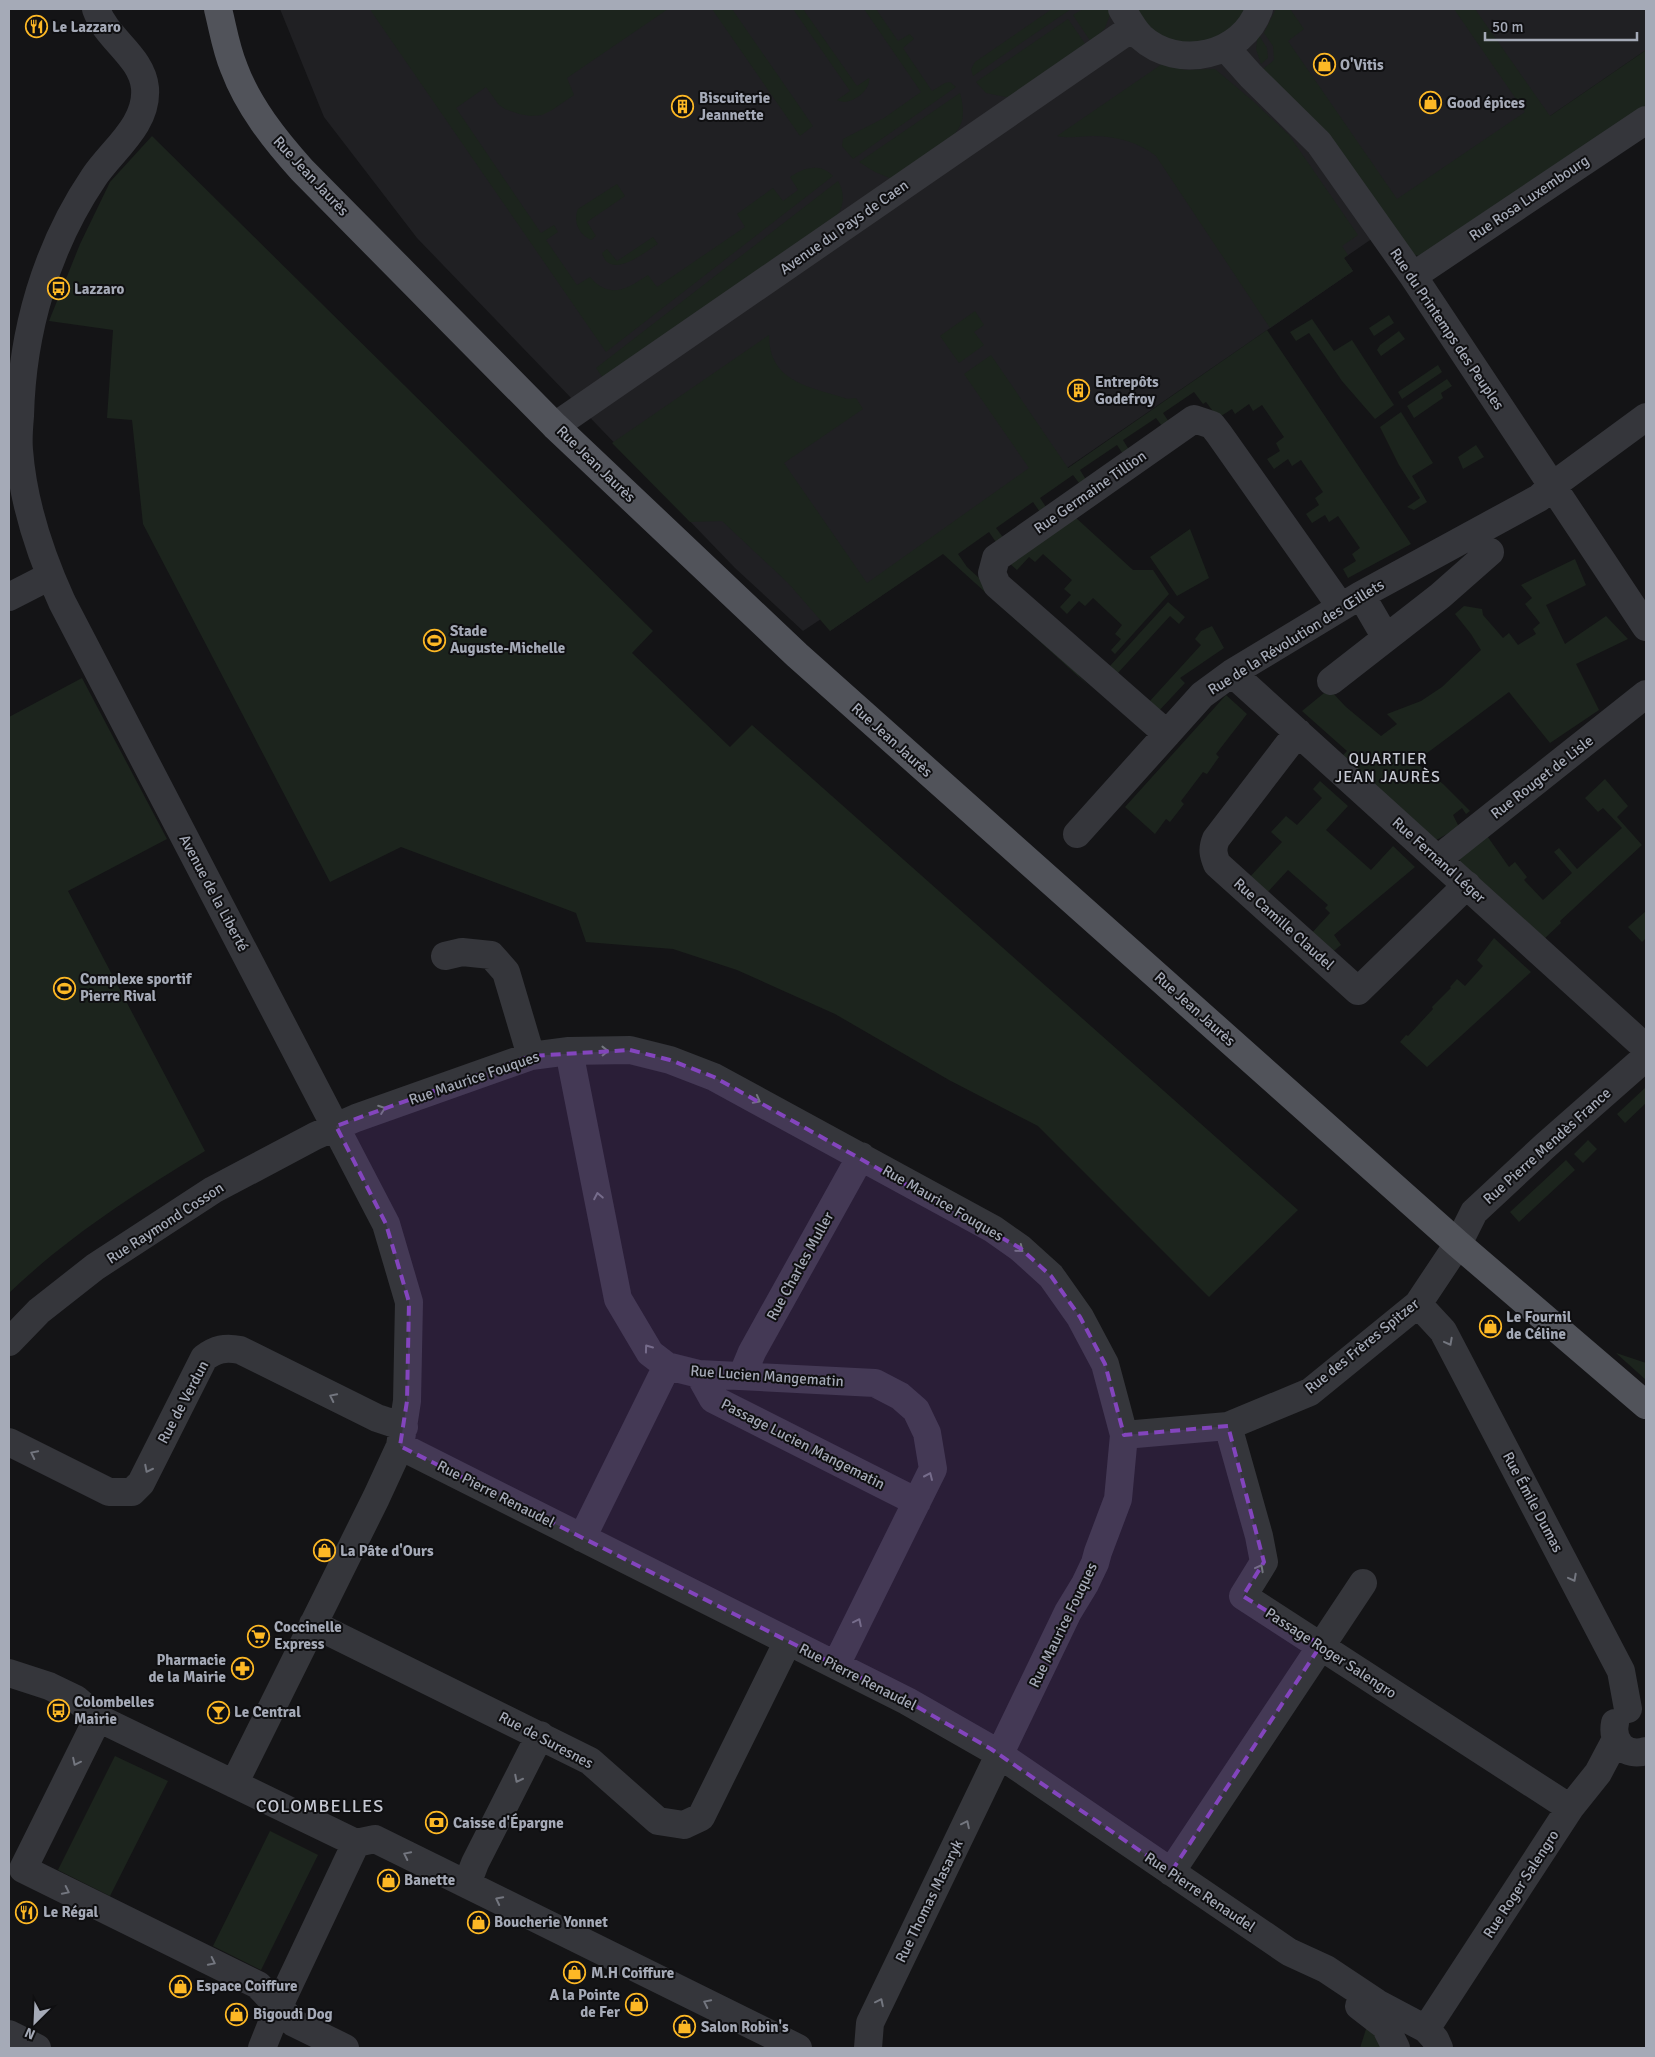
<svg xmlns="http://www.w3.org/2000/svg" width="1655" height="2057" viewBox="0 0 1655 2057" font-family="Signika,sans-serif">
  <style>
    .built { fill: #202023 }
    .green { fill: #1c241d }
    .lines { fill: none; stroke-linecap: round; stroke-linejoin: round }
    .minor { stroke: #35363b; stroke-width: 28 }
    .major { stroke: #51535a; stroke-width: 28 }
    .oneway { stroke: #73767f }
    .marked { fill: #8345bd; fill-opacity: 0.2; stroke: #8345bd; stroke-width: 4; stroke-dasharray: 10 6; stroke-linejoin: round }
    .labels { text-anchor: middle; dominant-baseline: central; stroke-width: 4; stroke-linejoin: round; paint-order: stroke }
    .poi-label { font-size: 15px; font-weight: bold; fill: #a5aab7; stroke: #0f0f11; text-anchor: start }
    .street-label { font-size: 15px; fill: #a5aab7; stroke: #0f0f11 }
    .neighbourhood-label { font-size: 16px; letter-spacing: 1px; fill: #c6c9d3; stroke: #0f0f11 }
    .quarter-label { font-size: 18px; letter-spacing: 1px; fill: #c6c9d3; stroke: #0f0f11 }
  </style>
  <rect width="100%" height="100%" fill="#141416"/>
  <path class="built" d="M280,9H1646V50L1344,258L1353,271L830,631L821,619L803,631L735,568L417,238L324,117Z"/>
  <path class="green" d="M371,9H668L567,78L574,95L552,110L542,115L531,116L519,114L505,109L499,105L486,87L456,108L541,233L554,225L558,232L546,240L577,285L590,277C610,300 627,289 648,275L657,287L745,227L737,214L773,188L783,201L798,190L790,177C803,168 820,162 833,176L606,352L371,11Z
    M712,9H732L813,126L800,136Z
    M793,9H803L857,86L869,78C871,91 849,107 837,100L850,91Z
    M864,9H876L898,41L910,34L914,39L903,48L932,91L945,83L950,82L956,87L853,159L842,146L843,139L884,118L921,92Z
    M1052,9H1071L973,76L971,69L975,62Z
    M1083,9H1112L1105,28L1091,42L1073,15Z
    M1137,9H1249L1230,33L1196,46L1160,36L1146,24Z
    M1276,9H1290L1304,29L1288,41L1397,199L1525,112L1454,9H1475L1550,116L1646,50V105L1435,250L1418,256L1410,253L1263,69L1274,60L1273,46L1264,33Z
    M1068,19L1086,45L1011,98L986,93L976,82Z
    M1258,34L1267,48L1268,58L1261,64L1256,49Z
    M1162,64L1185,70L1215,69L1253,101L1289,135L1358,235L1342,246L1348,255L1344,258L1353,271L1270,328L1156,156C1138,142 1116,136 1093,136C1080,136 1071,139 1057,136Z
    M960,93C969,127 957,134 931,152C918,161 905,170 892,179L875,172L859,162Z
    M152,136L653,631L632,653L730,747L752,725L1298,1210L1209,1297L1038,1126L949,1080L835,1014L737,970L673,949L586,942L576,913L401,847L330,882L143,524L132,420L107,418L113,330L49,321L80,244L110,182Z
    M838,181C844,191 845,203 838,214L603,378L596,368Z
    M617,184L625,196L587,222L596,236L591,240C578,234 573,221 578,209Z
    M653,237L658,244C645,252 610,281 602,253L607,249L617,261Z
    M975,311L984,325L974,332L984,345L959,363L940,336Z
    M1389,315L1394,323L1374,336L1369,328Z
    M1312,319L1334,351L1352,340L1394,405L1375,419L1342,381L1309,333L1296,341L1290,332Z
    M1267,330L1411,544L1348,578L1343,569L1356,561L1352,554L1360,548L1338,516L1329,522L1325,515L1312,523L1306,514L1319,505L1315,498L1323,492L1301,460L1292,466L1288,459L1274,469L1267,459L1280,451L1276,443L1284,437L1262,405L1253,411L1249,404L1235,414L1232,409L1218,418L1206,402L1203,404L1194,392L1163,413L1171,425L1165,430L1156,418L1123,440L1131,453L1125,457L1117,445L1080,470L1088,483L1082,487L1073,475L1040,498L1048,510L1042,515L1033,502L996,528L1005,540L998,545L989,532L958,554L967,567L1073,664L1079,676L1090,687L943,554L830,631L788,583L722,521L690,522L612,443L769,335C769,383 811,387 848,399L856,398L863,409L784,463L867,583L1029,468L964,374L991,355L1068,468Z
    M1399,331L1405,339L1381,356L1377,350L1380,345Z
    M1438,365L1442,372L1402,399L1398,392Z
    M1447,379L1452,386L1441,393L1443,398L1414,418L1407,406Z
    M1401,412L1433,463L1412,476L1427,502L1414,510L1407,507L1420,498L1399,465L1380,427Z
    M1476,445L1484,457L1463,469L1458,457Z
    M1075,517L1133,570H1153L1169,594L1115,654L1111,650L1121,639L1115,634L1122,625L1093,598L1085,606L1079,601L1067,614L1060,607L1071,595L1064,589L1072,580L1043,554L1035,562L1029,557L1017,570L1009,563Z
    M1190,529L1209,578L1177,596L1150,557Z
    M1575,559L1586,585L1546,605L1565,644L1606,616L1628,639L1576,664L1599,710L1550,743L1509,692L1415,762L1443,784L1470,811L1466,814L1462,808L1453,815L1459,827L1433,842L1341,757L1347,751L1302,711L1329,689L1346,707L1381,736L1397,724L1387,714L1421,701L1442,687L1481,650L1471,634L1455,614L1464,606L1482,609L1483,615L1503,638L1509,633L1518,645L1536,634L1533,629L1540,623L1525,604L1532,598L1521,585Z
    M1168,602L1185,617L1179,624L1170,616L1117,674L1109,667Z
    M1212,626L1224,648L1180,678L1185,683L1155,715L1149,702L1201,645L1195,639L1201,631Z
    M82,678L167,839L68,891L205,1151C133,1195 70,1235 9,1293V717Z
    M1226,695L1247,714L1216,754L1219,757L1207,774L1203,772L1181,801L1184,804L1170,822L1166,819L1155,834L1125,807Z
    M1605,779L1628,806L1617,817L1642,845L1560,921L1561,923L1543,940L1460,863V857L1485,833L1509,867L1515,862L1527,877L1524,880L1543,900L1572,873L1554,852L1559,848L1577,869L1622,828L1603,808L1598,812L1585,798Z
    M1320,781L1348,806L1326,830L1371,870L1393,846L1415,867L1334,935L1341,945L1330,954L1310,935L1330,913L1325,908L1328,905L1288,870L1265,895L1248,879L1282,842L1271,832L1286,816L1297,825L1322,798L1313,789Z
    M1646,911V938L1642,942L1628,927Z
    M1494,938L1531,972L1427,1067L1400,1042L1406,1035L1408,1036L1433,1009L1432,1007L1451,988L1450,987L1457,979L1465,986L1483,966L1477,960Z
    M1646,1087V1103L1625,1123L1617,1114Z
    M1588,1140L1597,1149L1583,1163L1574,1154Z
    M1566,1160L1575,1170L1519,1222L1510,1212Z
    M1616,1353L1646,1363V1380Z
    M115,1756L168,1781L110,1896L58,1870Z
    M270,1831L318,1855L261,1970L213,1946Z
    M1367,2026H1371L1384,2048H1360Z"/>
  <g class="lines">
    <path class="minor" d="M96,9C107,40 142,56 145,88C148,125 112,150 94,177C46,248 22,332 20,416C19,427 18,439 19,450C23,503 40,554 62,602L386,1224L409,1302L407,1401L400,1446L376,1498L234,1784
      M1122,9C1128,19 1133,29 1141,37C1178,71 1243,56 1259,9
      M1226,48L1251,76L1319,143L1413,276L1646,627
      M1413,276L1646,120
      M555,426L1132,28
      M1361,595L1386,638
      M9,597L50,576
      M1232,673L1646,1048
      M1331,681L1440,596L1490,552
      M1298,732L1216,839C1212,849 1213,854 1217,864L1358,991L1467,885
      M1167,734L997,585L992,573L996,558L1194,419L1212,425L1219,434L1341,607
      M1077,834L1202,695L1232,673L1361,595L1539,498L1552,486L1646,417
      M1438,859L1646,694
      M445,956L462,952L491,955L506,972L531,1056
      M569,1051L618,1299L650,1353L667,1366L699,1374L875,1383L900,1396L916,1410L927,1433L933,1469L836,1665
      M1418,1304L1443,1331L1621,1671L1628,1709
      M9,1342L39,1311L95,1267L213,1190L315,1136L356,1118L531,1056L569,1051L630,1050L670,1060L714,1077L993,1229L1020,1248L1051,1276L1080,1317L1105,1364L1124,1435L1118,1499L1098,1552L1095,1563L1085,1584L1068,1612L870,2023L868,2048
      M699,1374L713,1399L917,1502
      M742,1376L752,1352L861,1156
      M1228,1426L1259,1536L1264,1562L1243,1596L1570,1808
      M1124,1435L1228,1426L1310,1392L1418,1304L1458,1244L1474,1212L1546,1145L1646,1057
      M9,1442L109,1492H132L141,1483L204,1358C216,1349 225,1347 240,1350L377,1418L404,1427
      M400,1446L907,1701L991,1749L1289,1952L1326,1969L1377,2003L1426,2029L1435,2039L1439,2048
      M582,1538L667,1366
      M313,1624L590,1761L658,1821L684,1825L701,1817L788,1641
      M9,1673L49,1686L76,1699L98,1718L356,1843
      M98,1718L23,1869L258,1985L294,2023L345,2048
      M1615,1723C1611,1743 1626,1757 1646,1751
      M356,1843L375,1839L798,2048
      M1171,1872L1363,1583
      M467,1884L475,1863L540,1735
      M1359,2006L1385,2026L1396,2048
      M1426,2029L1570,1808L1598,1773L1616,1739
      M9,2034L37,2048
      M262,2048L278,2008L356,1843"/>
    <path class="major" d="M218,9C223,29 226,49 234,68C248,106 275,140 302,170L555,426L797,655L1458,1244L1646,1405"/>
  </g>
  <defs><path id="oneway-chevron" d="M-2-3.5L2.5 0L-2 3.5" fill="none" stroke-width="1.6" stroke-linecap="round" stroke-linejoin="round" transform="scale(1.25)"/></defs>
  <g class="oneway">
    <use href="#oneway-chevron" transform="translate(605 1051) rotate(-1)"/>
    <use href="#oneway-chevron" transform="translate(757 1100) rotate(28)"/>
    <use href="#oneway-chevron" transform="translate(382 1109) rotate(-20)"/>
    <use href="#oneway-chevron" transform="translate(598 1196) rotate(-101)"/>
    <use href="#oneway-chevron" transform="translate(1020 1249) rotate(39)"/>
    <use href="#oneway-chevron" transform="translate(1449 1342) rotate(62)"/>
    <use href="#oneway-chevron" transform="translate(648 1348) rotate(-126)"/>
    <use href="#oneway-chevron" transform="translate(333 1397) rotate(-154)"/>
    <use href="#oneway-chevron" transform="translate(34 1454) rotate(-154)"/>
    <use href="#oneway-chevron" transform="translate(148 1469) rotate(117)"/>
    <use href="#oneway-chevron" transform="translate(929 1476) rotate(-66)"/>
    <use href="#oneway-chevron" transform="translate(1260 1568) rotate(-62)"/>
    <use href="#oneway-chevron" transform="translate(1573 1578) rotate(62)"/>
    <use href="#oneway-chevron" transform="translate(858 1622) rotate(-64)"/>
    <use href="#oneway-chevron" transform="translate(76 1762) rotate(116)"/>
    <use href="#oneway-chevron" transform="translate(518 1779) rotate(117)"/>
    <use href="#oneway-chevron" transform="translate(966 1824) rotate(-64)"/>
    <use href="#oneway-chevron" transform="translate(407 1855) rotate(-154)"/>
    <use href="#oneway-chevron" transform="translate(66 1891) rotate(26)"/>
    <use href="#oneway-chevron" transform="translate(499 1900) rotate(-153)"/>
    <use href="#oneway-chevron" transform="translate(212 1962) rotate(26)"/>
    <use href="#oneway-chevron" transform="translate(880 2002) rotate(-64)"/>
    <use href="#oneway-chevron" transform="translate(707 2003) rotate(-154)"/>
  </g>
  <path class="marked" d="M630,1050L670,1060L714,1077L1020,1248L1051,1276L1080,1317L1105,1364L1124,1435L1228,1426L1264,1562L1243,1596L1321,1645L1171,1872L991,1749L907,1701L400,1446L407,1401L409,1302L386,1224L336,1126L531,1056Z"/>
  <defs>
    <symbol id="restaurant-ring" viewBox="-11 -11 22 22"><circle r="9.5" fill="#0f0f11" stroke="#fdb825" stroke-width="1.5"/><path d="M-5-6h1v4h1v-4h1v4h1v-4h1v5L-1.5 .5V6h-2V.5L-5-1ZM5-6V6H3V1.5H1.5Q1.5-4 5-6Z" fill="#fdb825"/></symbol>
    <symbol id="shop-ring" viewBox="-11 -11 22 22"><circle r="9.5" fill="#0f0f11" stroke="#fdb825" stroke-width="1.5"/><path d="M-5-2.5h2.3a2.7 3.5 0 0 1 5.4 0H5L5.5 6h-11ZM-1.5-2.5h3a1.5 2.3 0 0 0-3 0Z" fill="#fdb825"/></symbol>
    <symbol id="building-ring" viewBox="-11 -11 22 22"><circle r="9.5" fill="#0f0f11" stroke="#fdb825" stroke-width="1.5"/><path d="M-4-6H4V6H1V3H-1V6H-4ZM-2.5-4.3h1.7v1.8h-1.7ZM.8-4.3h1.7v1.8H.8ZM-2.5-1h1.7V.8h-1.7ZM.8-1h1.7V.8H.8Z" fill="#fdb825"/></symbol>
    <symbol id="bus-ring" viewBox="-11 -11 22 22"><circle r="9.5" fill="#0f0f11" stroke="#fdb825" stroke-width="1.5"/><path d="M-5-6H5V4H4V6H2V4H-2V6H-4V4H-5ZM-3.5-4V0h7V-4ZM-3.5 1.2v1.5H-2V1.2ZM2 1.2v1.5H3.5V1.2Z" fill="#fdb825"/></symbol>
    <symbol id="stadium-ring" viewBox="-11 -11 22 22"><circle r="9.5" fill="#0f0f11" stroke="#fdb825" stroke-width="1.5"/><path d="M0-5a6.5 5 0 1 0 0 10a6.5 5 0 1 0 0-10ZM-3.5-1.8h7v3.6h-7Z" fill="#fdb825"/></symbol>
    <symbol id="supermarket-ring" viewBox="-11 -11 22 22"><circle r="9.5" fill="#0f0f11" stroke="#fdb825" stroke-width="1.5"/><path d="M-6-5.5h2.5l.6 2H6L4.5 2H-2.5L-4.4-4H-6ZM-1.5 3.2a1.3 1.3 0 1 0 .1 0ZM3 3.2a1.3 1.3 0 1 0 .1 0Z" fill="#fdb825"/></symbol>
    <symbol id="pharmacy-ring" viewBox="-11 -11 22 22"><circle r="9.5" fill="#0f0f11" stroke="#fdb825" stroke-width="1.5"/><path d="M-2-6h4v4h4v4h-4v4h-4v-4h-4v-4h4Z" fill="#fdb825"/></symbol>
    <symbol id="bar-ring" viewBox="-11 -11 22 22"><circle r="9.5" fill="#0f0f11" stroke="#fdb825" stroke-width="1.5"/><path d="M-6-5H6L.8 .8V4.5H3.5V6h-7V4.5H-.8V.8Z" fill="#fdb825"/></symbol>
    <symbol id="bank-ring" viewBox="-11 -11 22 22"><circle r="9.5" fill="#0f0f11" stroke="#fdb825" stroke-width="1.5"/><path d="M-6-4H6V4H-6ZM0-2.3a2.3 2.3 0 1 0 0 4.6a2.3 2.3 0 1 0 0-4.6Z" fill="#fdb825"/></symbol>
  </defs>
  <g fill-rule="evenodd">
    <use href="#restaurant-ring" x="24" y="14" width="25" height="25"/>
    <use href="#shop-ring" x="1312" y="52" width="25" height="25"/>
    <use href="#shop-ring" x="1418" y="90" width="25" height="25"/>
    <use href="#building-ring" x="670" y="94" width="25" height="25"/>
    <use href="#bus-ring" x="46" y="276" width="25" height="25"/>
    <use href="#building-ring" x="1066" y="378" width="25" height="25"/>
    <use href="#stadium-ring" x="422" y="628" width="25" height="25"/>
    <use href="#stadium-ring" x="52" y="976" width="25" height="25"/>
    <use href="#shop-ring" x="1478" y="1314" width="25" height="25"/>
    <use href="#shop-ring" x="312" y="1538" width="25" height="25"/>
    <use href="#supermarket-ring" x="246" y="1624" width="25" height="25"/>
    <use href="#pharmacy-ring" x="230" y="1656" width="25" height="25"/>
    <use href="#bus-ring" x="46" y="1698" width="25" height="25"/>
    <use href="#bar-ring" x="206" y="1700" width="25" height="25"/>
    <use href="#bank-ring" x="424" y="1810" width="25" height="25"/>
    <use href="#shop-ring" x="376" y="1868" width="25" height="25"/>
    <use href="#restaurant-ring" x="14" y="1900" width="25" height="25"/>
    <use href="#shop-ring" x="466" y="1910" width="25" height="25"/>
    <use href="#shop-ring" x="562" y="1960" width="25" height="25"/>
    <use href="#shop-ring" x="168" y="1974" width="25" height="25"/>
    <use href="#shop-ring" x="624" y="1992" width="25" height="25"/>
    <use href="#shop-ring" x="224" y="2002" width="25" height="25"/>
    <use href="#shop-ring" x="672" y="2014" width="25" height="25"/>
  </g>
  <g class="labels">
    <g class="poi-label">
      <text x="52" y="27">Le Lazzaro</text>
      <text x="1340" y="65">O'Vitis</text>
      <text x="699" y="98">Biscuiterie<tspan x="699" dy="17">Jeannette</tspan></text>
      <text x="1447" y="103">Good épices</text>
      <text x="74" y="289">Lazzaro</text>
      <text x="1095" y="382">Entrepôts<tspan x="1095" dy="17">Godefroy</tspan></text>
      <text x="450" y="631">Stade<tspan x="450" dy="17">Auguste-Michelle</tspan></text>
      <text x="80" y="979">Complexe sportif<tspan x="80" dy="17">Pierre Rival</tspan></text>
      <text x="1506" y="1317">Le Fournil<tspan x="1506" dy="17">de Céline</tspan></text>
      <text x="340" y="1551">La Pâte d'Ours</text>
      <text x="274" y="1627">Coccinelle<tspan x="274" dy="17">Express</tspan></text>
      <text x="226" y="1660" text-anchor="end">Pharmacie<tspan x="226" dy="17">de la Mairie</tspan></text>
      <text x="74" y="1702">Colombelles<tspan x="74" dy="17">Mairie</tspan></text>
      <text x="234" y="1712">Le Central</text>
      <text x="453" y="1823">Caisse d'Épargne</text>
      <text x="404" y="1880">Banette</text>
      <text x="43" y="1912">Le Régal</text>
      <text x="494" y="1922">Boucherie Yonnet</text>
      <text x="591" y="1973">M.H Coiffure</text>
      <text x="196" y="1986">Espace Coiffure</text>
      <text x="620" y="1995" text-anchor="end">A la Pointe<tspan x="620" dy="17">de Fer</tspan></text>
      <text x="253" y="2014">Bigoudi Dog</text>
      <text x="701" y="2027">Salon Robin's</text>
    </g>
    <g class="street-label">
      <text transform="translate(311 176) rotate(47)">Rue Jean Jaurès</text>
      <text transform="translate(1529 198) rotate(-34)">Rue Rosa Luxembourg</text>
      <text transform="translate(844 227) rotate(-35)">Avenue du Pays de Caen</text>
      <text transform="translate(1447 329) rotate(56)">Rue du Printemps des Peuples</text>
      <text transform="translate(596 464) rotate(44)">Rue Jean Jaurès</text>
      <text transform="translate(1090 492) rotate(-35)">Rue Germaine Tillion</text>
      <text transform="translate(1296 637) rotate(-32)">Rue de la Révolution des Œillets</text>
      <text transform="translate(892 740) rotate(42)">Rue Jean Jaurès</text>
      <text transform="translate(1542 777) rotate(-38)">Rue Rouget de Lisle</text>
      <text transform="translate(1439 860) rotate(42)">Rue Fernand Léger</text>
      <text transform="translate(214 893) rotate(62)">Avenue de la Liberté</text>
      <text transform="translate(1284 924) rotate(42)">Rue Camille Claudel</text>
      <text transform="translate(1195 1009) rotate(42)">Rue Jean Jaurès</text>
      <text transform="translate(474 1078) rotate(-19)">Rue Maurice Fouques</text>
      <text transform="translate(1547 1146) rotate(-42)">Rue Pierre Mendès France</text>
      <text transform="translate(943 1203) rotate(30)">Rue Maurice Fouques</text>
      <text transform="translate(165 1223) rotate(-33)">Rue Raymond Cosson</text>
      <text transform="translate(800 1266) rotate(-61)">Rue Charles Muller</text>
      <text transform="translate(1362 1346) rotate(-39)">Rue des Frères Spitzer</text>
      <text transform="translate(767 1376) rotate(4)">Rue Lucien Mangematin</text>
      <text transform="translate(183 1402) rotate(-62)">Rue de Verdun</text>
      <text transform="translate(803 1444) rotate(27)">Passage Lucien Mangematin</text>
      <text transform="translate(496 1494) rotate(27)">Rue Pierre Renaudel</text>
      <text transform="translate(1533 1502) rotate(62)">Rue Émile Dumas</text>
      <text transform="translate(1063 1625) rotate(-64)">Rue Maurice Fouques</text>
      <text transform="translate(1331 1653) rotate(33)">Passage Roger Salengro</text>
      <text transform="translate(858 1677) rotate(27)">Rue Pierre Renaudel</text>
      <text transform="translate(546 1740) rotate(28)">Rue de Suresnes</text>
      <text transform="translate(1521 1884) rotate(-57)">Rue Roger Salengro</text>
      <text transform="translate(1200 1892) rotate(34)">Rue Pierre Renaudel</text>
      <text transform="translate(929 1901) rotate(-64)">Rue Thomas Masaryk</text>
    </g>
    <g class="neighbourhood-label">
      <text x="1388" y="759">QUARTIER<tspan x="1388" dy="18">JEAN JAURÈS</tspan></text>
    </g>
    <g class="quarter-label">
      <text x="320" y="1806">COLOMBELLES</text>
    </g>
  </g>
  <rect width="1655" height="2057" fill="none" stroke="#a5aab7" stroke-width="20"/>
  <g transform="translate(35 2022) rotate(204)" stroke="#0f0f11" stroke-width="4" paint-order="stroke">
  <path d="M0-4L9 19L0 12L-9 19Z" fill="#a5aab7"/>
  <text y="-8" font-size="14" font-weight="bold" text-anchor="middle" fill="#a5aab7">N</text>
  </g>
  <path d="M1485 32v8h152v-8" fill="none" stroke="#a5aab7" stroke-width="2.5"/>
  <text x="1492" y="32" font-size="15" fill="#a5aab7" stroke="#0f0f11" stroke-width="4" paint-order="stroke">50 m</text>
</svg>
